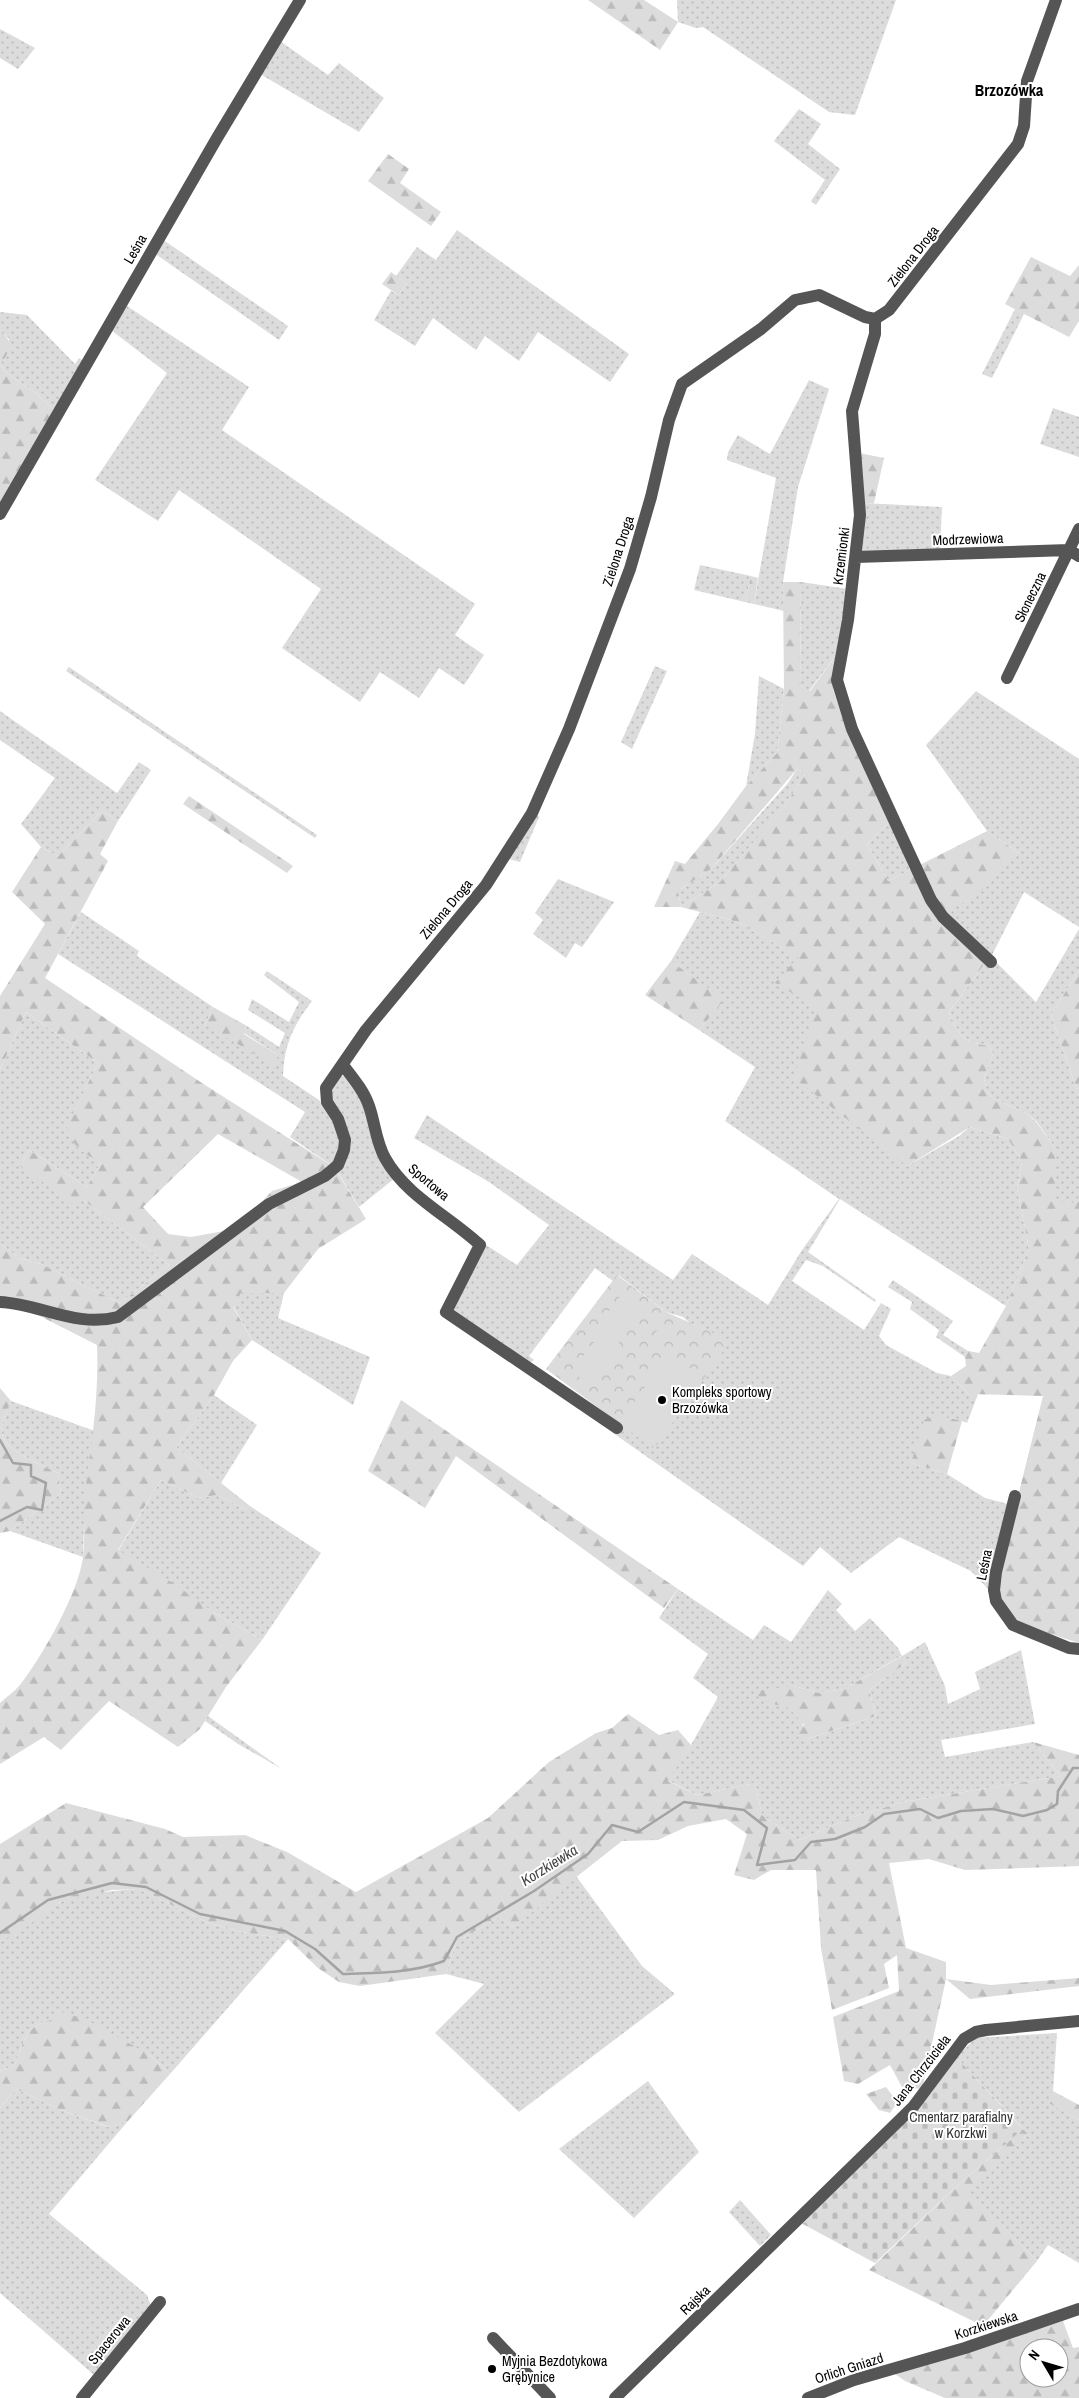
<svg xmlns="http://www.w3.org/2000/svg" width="1079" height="2398" viewBox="0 0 1079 2398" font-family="'Archivo Narrow',sans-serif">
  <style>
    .grass { fill: url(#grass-dots); fill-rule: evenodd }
    .forest { fill: url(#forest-firs); fill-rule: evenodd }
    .cemetery { fill: url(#cemetery-stones) }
    .park { fill: url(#park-crowns) }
    .garden { fill: #dcdcdc }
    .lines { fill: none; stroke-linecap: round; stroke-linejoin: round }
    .stream { stroke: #a3a3a3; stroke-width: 2.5 }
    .minor { stroke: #555; stroke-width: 12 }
    .poi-dot { fill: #000; stroke: #fff; stroke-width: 2 }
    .labels { text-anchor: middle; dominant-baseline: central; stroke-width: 4; stroke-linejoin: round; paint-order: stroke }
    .street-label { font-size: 14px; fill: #000; stroke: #fff }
    .poi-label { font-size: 14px; fill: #000; stroke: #fff; text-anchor: start }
    .park-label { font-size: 14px; fill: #333; stroke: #fff }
    .water-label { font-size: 15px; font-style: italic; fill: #444; stroke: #fff }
    .quarter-label { font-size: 16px; font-weight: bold; fill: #000; stroke: #fff }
  </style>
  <defs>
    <pattern id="grass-dots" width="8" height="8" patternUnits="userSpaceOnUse" patternTransform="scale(1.25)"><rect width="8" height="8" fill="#dcdcdc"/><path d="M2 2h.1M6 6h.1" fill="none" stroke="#bbb" stroke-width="1.8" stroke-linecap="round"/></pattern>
    <pattern id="forest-firs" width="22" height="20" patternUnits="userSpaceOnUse" patternTransform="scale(1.25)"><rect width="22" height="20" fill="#dcdcdc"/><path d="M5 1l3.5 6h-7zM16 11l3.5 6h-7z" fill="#bbb"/></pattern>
    <pattern id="cemetery-stones" width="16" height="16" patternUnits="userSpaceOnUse" patternTransform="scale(1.25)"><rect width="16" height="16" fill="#dcdcdc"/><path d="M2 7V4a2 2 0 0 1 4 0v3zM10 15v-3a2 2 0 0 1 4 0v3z" fill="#bbb"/></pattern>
    <pattern id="park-crowns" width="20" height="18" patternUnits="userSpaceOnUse" patternTransform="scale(1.25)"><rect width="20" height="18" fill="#dcdcdc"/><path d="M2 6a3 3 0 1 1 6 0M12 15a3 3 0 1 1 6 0" fill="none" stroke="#bbb"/></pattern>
  </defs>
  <rect width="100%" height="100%" fill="#fff"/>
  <path class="grass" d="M677,0H896L855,115L829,112L703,27L696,28L678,22Z
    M0,29L35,48L18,69L0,58Z
    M280,41L328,75L339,63L384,98L359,132L260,74Z
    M799,109L821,124L808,144L840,169L816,205L811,201L825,180L774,141Z
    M457,230L629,354L610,382L538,332L519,361L485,336L476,350L433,318L415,346L374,320L391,291L398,295L407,284L396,276L417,247L436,260Z
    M162,239L288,326L279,340L154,253Z
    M127,306L249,387L222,430L475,604L455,635L484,655L464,685L439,668L419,698L380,672L360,702L282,648L321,589L179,490L158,521L95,480L167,373L111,330Z
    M1015,309L1024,314L992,378L982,374Z
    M0,312L27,315L75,364L79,358L85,362L56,412L37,394L4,371L1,364L9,339L0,329Z
    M809,380L829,389L798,487L783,582L784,611L754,604L776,478L727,460L728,452L738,435L770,454Z
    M1053,408L1079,417V457L1040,444Z
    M864,503L942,507L940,550L860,554Z
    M700,565L751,576L745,602L694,590Z
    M801,582L848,589L840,650L809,691L800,686Z
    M655,666L667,671L632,749L621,742Z
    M69,667L317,835L315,838L66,671Z
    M759,676L784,689L777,753L746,786L755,734Z
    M976,691L1079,759V927L1024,892L991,957L1036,1002L1079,929V970L1051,1015L1079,1096V1197L1076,1203L1055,1202V1148L1037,1122L1027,1114L993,1098L987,1092L984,1078L993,1054L989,1046C963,1042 959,1036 949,1012L986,962L937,917L1019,853L987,831L926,745Z
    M0,711L117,793L139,762L151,770L118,821L102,811L58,856L41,847L21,824L55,778L0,740Z
    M797,769L805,775L782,809L720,882L681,907L678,891L711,869L788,783Z
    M535,813L539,817L520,862L509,859Z
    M890,821L910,870L888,881L867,844Z
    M558,879L614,902L582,947L575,943L566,958L533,934L543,920L535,913Z
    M81,912L139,951L137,956L213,1007L205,1025L278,1055L244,1033L247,1026L279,1047L285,1033L248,1010L252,999L289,1022L299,1002L264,975L267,971L312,1001C293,1026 284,1045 283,1076L319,1100L333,1117L341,1147L334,1167L290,1137L305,1112L58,954Z
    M700,912L738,922L799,957L816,1007L907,1166L959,1136L970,1127L1008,1139L1022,1161L1017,1188L1029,1249L1006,1306L840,1199L808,1252L876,1300L875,1302L823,1266L806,1260L792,1281L864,1330L881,1303L891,1309L879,1336L886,1345L937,1373L951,1376L969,1394H978L967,1423L962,1421L911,1463L947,1474L985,1498L1008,1504L989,1590L971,1571L899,1537L851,1573L820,1547L803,1566L613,1433L620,1423L654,1448L721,1337L690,1323L683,1317L666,1312L618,1275L613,1281L595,1268L529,1356L534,1360L529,1363L452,1311L486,1245L517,1265L549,1225L489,1182L414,1138L427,1115L673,1280L692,1254L768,1305L802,1250L839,1199L725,1121L755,1067L699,1030L723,1000L671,961Z
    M26,1012L98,1063L67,1127L101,1162L87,1187L29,1150L20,1166L83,1200L169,1265L120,1303L41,1264L19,1258L0,1243V1070Z
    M337,1076H344L354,1085L395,1178L359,1207L337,1171L346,1157L328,1101Z
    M893,1280L953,1321L943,1335L968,1351L965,1357L936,1337L939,1330L910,1309L912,1302L888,1287Z
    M241,1293H284L278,1318L370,1357L353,1405L252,1340L233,1306Z
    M214,1395L257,1425L221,1483L176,1447Z
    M11,1401L95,1431L85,1495L83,1557L10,1531L61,1493L58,1473C44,1466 5,1451 2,1434C0,1424 7,1411 11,1401Z
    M161,1480L198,1498L217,1495L246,1510L250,1506L321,1553L262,1640L213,1612L118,1551Z
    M678,1589L753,1640L764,1625L791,1642L828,1590L842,1604L836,1610L855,1631L870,1618L898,1648L902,1656L925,1642L945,1686L948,1704L980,1689L975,1672L1021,1650L1035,1724L941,1740L945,1757L1033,1742L1061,1776L903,1802L853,1817L799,1840L762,1815L755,1783L697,1795L667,1780L691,1745L718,1697L693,1678L708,1654L659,1618ZM901,1656L906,1663L869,1690L876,1716L807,1739L801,1720L789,1708L794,1686L819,1693L844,1689Z
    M208,1716L282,1769L238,1744L205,1721Z
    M576,1876L642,1966L675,1994L519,2112L435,2033L484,1984L446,1974L456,1942L499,1917L513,1927Z
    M139,1889L206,1922L241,1932L288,1939L170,2074L150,2055L51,2020C25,2025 24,2042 15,2065L0,2071V1941C22,1930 38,1914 59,1903C76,1894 119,1890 139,1889Z
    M1057,2033L1053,2091L1048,2102L1079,2120V2263L1048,2245L1037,2261L968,2193L1028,2134L956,2057L976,2038Z
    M648,2081L699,2152L634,2218L559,2149Z
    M16,2089L61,2110L108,2127L128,2121L49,2214L147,2295L151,2306L94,2375L0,2293V2108Z
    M740,2200L771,2235L760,2246L729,2212Z"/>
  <path class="forest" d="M588,0H644L678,22L660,50Z
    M388,154L409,169L400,183L441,212L431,226L368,181Z
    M1031,257L1070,276L1079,265V321L1069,337L1005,304Z
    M391,272L407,284L398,295L382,284Z
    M0,329C14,344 11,348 1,364L4,371L37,394L56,412L0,508Z
    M859,453L884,458L874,503H864Z
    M751,576L758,578L754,604L745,602Z
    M783,582H801L800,686L810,691L840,650L833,689L842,717L890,821L867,844L888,881L987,831L1019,853L976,896L937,917L986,962L949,1012C959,1036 963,1042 989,1046L993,1054L984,1078L987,1092L993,1098L1027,1114L1037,1123L1055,1148V1201L1076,1203L1079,1197V1643L1026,1626L1012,1617L997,1597L999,1572L1043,1396L969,1394L951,1376L966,1366L965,1357L968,1351L979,1353L1006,1306L1029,1249L1017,1188L1022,1161L1008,1139L970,1127L907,1166L794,1078L816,1007L775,983L798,957L738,922L681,907H654L675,861L685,864L718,824L746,786L777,753L784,689ZM797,769L805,775L784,806L720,882L681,907L678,891L711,869Z
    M189,796L293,866L287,873L183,804Z
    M102,811L118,821L100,854L108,861L45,978L205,1085L334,1167L366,1219L318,1249L284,1293H241L233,1307L252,1340L233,1361L214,1395L176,1447L250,1506L246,1510L217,1495L198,1498L161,1480L118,1550L173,1583L213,1612L262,1640L226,1687L200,1729L178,1747L109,1701L61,1750L44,1737L0,1764V1703C6,1697 14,1692 20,1685C43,1655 78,1594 83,1557C86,1535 82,1513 85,1492C92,1442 99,1395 97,1345L42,1317L0,1301V1243L19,1258L41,1264L120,1303L169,1265L83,1200L76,1206L20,1166L29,1150L87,1187L101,1162C85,1155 70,1145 67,1126L98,1063L26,1012L0,1070V996L45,924L12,892L41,847L58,856ZM218,1134L302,1182L272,1191L243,1221L224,1231L191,1237L168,1234L143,1207Z
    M671,961L724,1000L699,1030L645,995Z
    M1079,970V1096L1051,1015Z
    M213,1007L247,1026L244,1034L278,1055L276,1066L205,1025Z
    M0,1388L11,1401C7,1411 0,1424 2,1434C5,1451 44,1466 58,1473L61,1493L10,1531L0,1533Z
    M401,1400L678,1589L664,1608L456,1456L425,1508L368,1471Z
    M936,1415L962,1421L947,1474L911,1463L924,1420Z
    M902,1656L906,1663L869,1690L876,1716L807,1739L795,1736L804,1725L789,1708L762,1701L755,1691L794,1686L819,1693L844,1689Z
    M628,1714L659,1735L678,1730L691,1745L668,1781L697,1795L755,1783L762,1815L799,1840L853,1817L903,1802L1061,1776L1033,1742L1079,1755V1866L965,1870L929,1859L889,1863L906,1948L946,1962V1979L991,1985L1079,1978V1986L970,1999L946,1979L922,2089L902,2087L890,2065L858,2084L844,2081L833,2017L899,1991L897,1955L884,1964L889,1988L832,2010L821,1948L816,1870H771L754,1880L734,1875L747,1834L726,1819L688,1826L658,1840L622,1841L513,1927L499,1917L456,1942L446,1974L360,1986L339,1982L318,1968L288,1939L241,1932L206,1922L139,1889L112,1890L60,1902L18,1933L0,1941V1844L66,1803L165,1829L183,1837L245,1835L287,1852L356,1892L488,1818L549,1762L596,1733L612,1728Z
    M58,2011L85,2019L150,2055L170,2074L128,2121L109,2127L61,2110L16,2089L0,2108V2071L15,2065C24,2042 25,2025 51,2020Z
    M886,2087L895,2099V2106L890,2113L879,2110L866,2094Z
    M1053,2091L1079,2105V2120L1047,2102Z
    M1023,2129L1028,2134L969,2193L1037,2261L983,2326L869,2270L958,2185Z
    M1063,2321L1073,2348L1079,2347V2398H945L905,2381L895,2374ZM1029,2348H1059V2378H1029Z"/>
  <path class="cemetery" d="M956,2057L1023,2129L958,2185L875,2263L801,2223Z"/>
  <path class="park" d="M617,1275L666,1312L720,1336L729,1343L654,1449L546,1369Z"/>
  <path class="garden" d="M623,1292L644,1308L618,1344L621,1346L592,1386L572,1372L601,1332L596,1329Z
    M662,1324L671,1331L657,1351L647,1344Z
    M669,1353L703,1377L654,1447L620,1422Z"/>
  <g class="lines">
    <path class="stream" d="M0,1440L13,1463L31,1465V1476L46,1483L42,1510L27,1507L0,1521
      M0,1933L48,1900L112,1883L146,1887L200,1914L285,1931L315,1949L343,1974C377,1973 412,1973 444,1961L457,1937L534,1891L588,1854L612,1825L638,1832L684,1802L744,1810L767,1828L757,1865L795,1860L811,1842L835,1839L865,1827L884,1814L920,1809L938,1818L961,1811L993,1809L1023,1816L1047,1810L1057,1804L1058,1791L1073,1768H1079"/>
    <path class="minor" d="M875,319V334L852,411L860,515L848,620L837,680L852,729L931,900L943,917L991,962
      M0,514L217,138L300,0
      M856,557L1069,550L1079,556
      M1007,678L1079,529
      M343,1065C353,1078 364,1091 369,1106C375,1123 376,1142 385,1158C406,1196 449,1216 480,1245L446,1312L617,1428
      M0,1302C41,1304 76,1328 118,1317L269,1204L325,1176L338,1165L344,1150L345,1140L338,1119L327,1102L326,1088L366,1030L486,885L532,813L569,729L630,569L651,497L669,420L682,384L761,329L795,300L819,295L865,317L875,319L889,310L1018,144L1024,126L1027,81L1056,0
      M1015,1496L996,1572L994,1590L996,1601L1013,1625L1069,1648L1079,1649
      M493,2338L550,2398
      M82,2398L160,2302
      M615,2398L913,2107L964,2039L976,2032L986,2030L1079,2021
      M808,2398L854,2380L965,2348L1079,2309"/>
  </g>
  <g class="poi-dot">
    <circle cx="662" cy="1400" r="5"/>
    <circle cx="492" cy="2369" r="5"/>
  </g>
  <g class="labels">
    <g class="street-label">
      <text transform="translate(135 249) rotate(-60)">Leśna</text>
      <text transform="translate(913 256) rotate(-52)">Zielona Droga</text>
      <text transform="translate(968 539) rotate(-2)">Modrzewiowa</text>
      <text transform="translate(618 551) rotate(-72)">Zielona Droga</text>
      <text transform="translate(841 556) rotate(-83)">Krzemionki</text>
      <text transform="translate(1030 597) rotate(-64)">Słoneczna</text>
      <text transform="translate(446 909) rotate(-50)">Zielona Droga</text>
      <text transform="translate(429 1182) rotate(40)">Sportowa</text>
      <text transform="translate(984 1565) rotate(-78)">Leśna</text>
      <text transform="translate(921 2070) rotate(-52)">Jana Chrzciciela</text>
      <text transform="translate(695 2300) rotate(-44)">Rajska</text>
      <text transform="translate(986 2325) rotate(-18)">Korzkiewska</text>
      <text transform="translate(109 2340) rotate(-51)">Spacerowa</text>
      <text transform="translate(849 2368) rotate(-18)">Orlich Gniazd</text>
    </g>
    <g class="poi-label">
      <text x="672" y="1392">Kompleks sportowy<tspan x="672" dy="16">Brzozówka</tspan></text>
      <text x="502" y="2361">Myjnia Bezdotykowa<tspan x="502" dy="16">Grębynice</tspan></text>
    </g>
    <g class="park-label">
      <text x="961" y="2117">Cmentarz parafialny<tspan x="961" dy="16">w Korzkwi</tspan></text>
    </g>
    <g class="water-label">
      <text transform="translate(549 1865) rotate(-32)">Korzkiewka</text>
    </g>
    <g class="quarter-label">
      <text x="1009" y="90">Brzozówka</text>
    </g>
  </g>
  <g transform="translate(1044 2363) rotate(308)"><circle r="24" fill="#ffffff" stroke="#999999"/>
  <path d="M0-4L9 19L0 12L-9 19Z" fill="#000000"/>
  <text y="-8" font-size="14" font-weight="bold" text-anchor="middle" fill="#000000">N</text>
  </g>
</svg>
